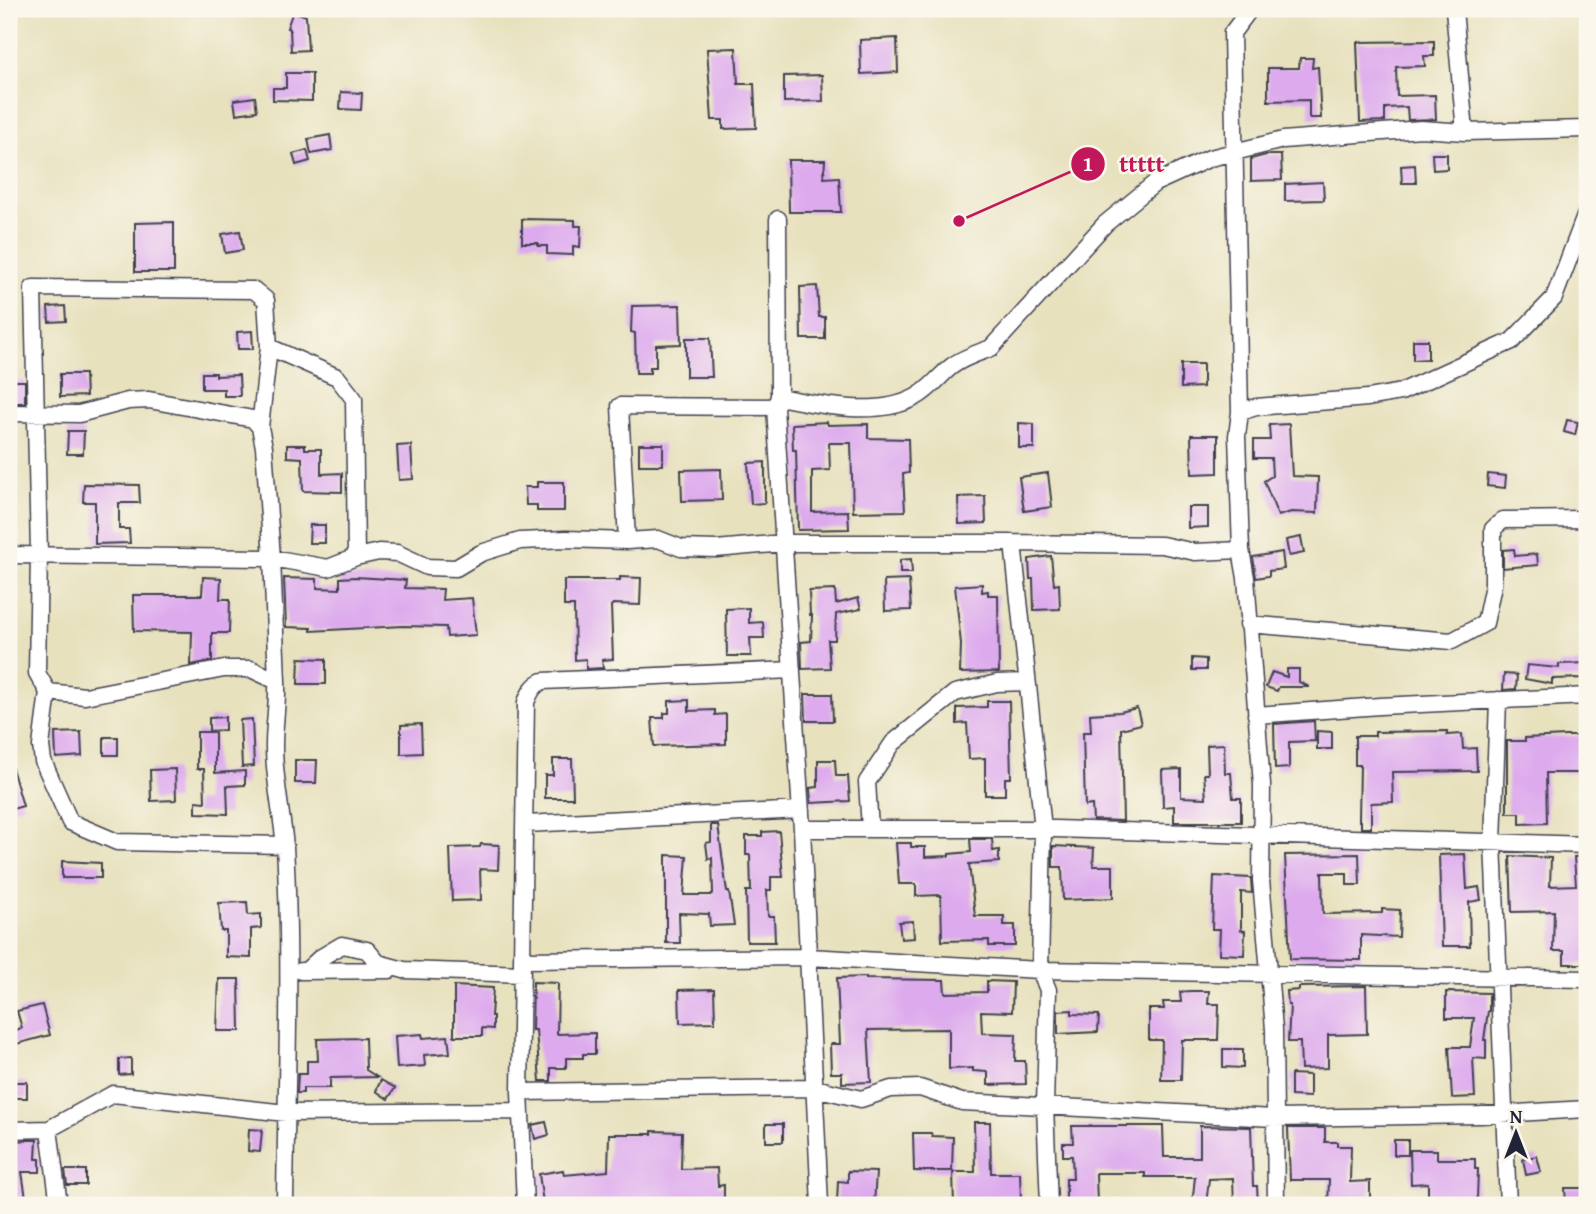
<svg xmlns="http://www.w3.org/2000/svg" width="1596" height="1214" viewBox="0 0 1596 1214" font-family="'Gentium Book Plus',serif">
  <style>
    .building { fill: #ddaaed }
    .lines { fill: none; stroke-linecap: round; stroke-linejoin: round }
    .minor-casing { stroke: #403f4f; stroke-width: 19 }
    .minor { stroke: #fff; stroke-width: 16 }
    .leader { fill: none; stroke: #c2185b; stroke-width: 2.5 }
    .callout-dot { fill: #c2185b; stroke: #fbf7ec; stroke-width: 2.5 }
    .mark-label { font-size: 21px; text-anchor: middle; font-weight: bold; fill: #fff }
    .callout-label { font-size: 24px; text-anchor: middle; font-weight: bold; fill: #c2185b; stroke: #fbf7ec; stroke-width: 5; stroke-linejoin: round; paint-order: stroke }
  </style>
  <rect width="100%" height="100%" fill="#fbf7ec"/>
  <filter id="ink" filterUnits="userSpaceOnUse"><feTurbulence type="fractalNoise" baseFrequency=".0143" numOctaves="2"/><feDisplacementMap in="SourceGraphic" scale="14" xChannelSelector="R" yChannelSelector="G"/><feConvolveMatrix kernelMatrix="1 2 1 2 8 2 1 2 1" color-interpolation-filters="sRGB"/></filter>
  <filter id="wash" filterUnits="userSpaceOnUse"><feTurbulence type="fractalNoise" baseFrequency=".00686" numOctaves="4" result="noise"/><feDisplacementMap in="SourceGraphic" scale="28" xChannelSelector="R" yChannelSelector="G"/><feGaussianBlur stdDeviation="1.57" result="paint"/><feColorMatrix in="noise" values="0 0 0 0 0 0 0 0 0 0 0 0 0 0 0 0 0 1.4 0 .05"/><feComposite in="paint" operator="in"/></filter>
  <g filter="url(#wash)">
    <rect width="100%" height="100%" fill="#e7e1be"/>
    <g id="blocks">
      <path class="building" d="M293,11L306,16L308,50L291,51L290,29L287,28Z
        M897,38L898,72L861,74L860,40Z
        M1434,41V56H1424L1425,66L1396,67L1397,96L1435,95L1436,119L1408,120L1407,107L1385,108V121L1360,122L1357,42Z
        M736,48L738,84H754L756,128L723,129V120H712L707,49Z
        M1300,58H1313L1312,68L1318,67L1321,118H1309V100L1268,101V68H1299Z
        M286,73H312V101L273,100V88H286Z
        M822,75L823,101L784,102V76Z
        M341,92L362,93L361,110L340,109Z
        M255,97L257,111L236,114L234,100Z
        M330,135L332,150L311,154L308,139Z
        M307,150L310,161L296,165L293,154Z
        M1432,154H1447V169L1433,170Z
        M1266,155H1281L1282,180L1251,181V159Z
        M788,160H825L824,178L839,177L841,212H789Z
        M1415,165L1416,183H1402L1401,166Z
        M1323,182L1324,200L1285,201V184Z
        M522,219L575,220V226H581L580,247L573,246V255L547,254V246H538V243H522Z
        M174,222V272H135V223Z
        M240,231L243,250L225,253L222,234Z
        M817,286L819,317H825V339H801L800,287Z
        M680,305L681,344L656,345V367H650V373H636L635,333L631,332L632,306Z
        M65,306L66,321L49,322L48,307Z
        M252,331L253,349H238L237,332Z
        M686,338H710L712,377H686Z
        M1413,340H1428V359L1413,360Z
        M1181,364H1203V387L1181,388Z
        M202,373H216V376L239,375L240,396H224V389H202Z
        M60,374H85L86,396L60,397Z
        M9,381H25V403H9Z
        M1567,420L1578,422L1575,435L1564,432Z
        M827,422L828,425L868,424V438L908,439L909,473L903,474L905,511L853,512L851,443H829L830,470L812,471V512L848,511L849,529L798,530L796,450H793L792,424Z
        M1019,423L1034,424V448H1019Z
        M1289,424L1292,476L1318,477L1317,513L1291,512L1278,516L1264,481L1272,476L1271,458H1254V440H1270L1269,425Z
        M68,431H84L83,454H67Z
        M1191,435H1218V473L1192,474Z
        M639,444H663V465H639Z
        M287,445H305V449H321V474L342,473V492L303,491L302,458L287,457Z
        M411,445L413,479L399,480L397,446Z
        M765,462V503L751,504L748,463Z
        M721,469L722,500L682,501L681,470Z
        M1048,473L1052,507L1024,511L1019,477Z
        M1488,474L1506,476L1505,488L1487,486Z
        M537,482H564V511H537V505H526L525,487H537Z
        M84,484L139,485L140,503H119V529H129L130,543L95,544V502H83Z
        M985,496L986,523L959,524L958,497Z
        M1188,507H1208V527L1188,528Z
        M310,525H325V543H309Z
        M1301,537L1304,553L1289,556L1286,540Z
        M1514,549L1515,556L1537,554L1538,565L1503,568V550Z
        M1282,552L1284,569L1269,571V576L1256,578L1253,557Z
        M1051,556L1054,585L1059,584L1060,609L1034,610L1033,579H1030L1029,559Z
        M911,559L912,573H900V560Z
        M203,577L221,578L220,599H230L229,633H212V661L191,665L192,632L134,631L133,595H202Z
        M355,577L406,580L405,588L443,589L442,600L472,598L476,635L447,637L446,627L403,626L311,631V628L286,627L284,578L317,579V588L340,589V578Z
        M620,577L641,578L640,605L613,604L611,606L613,659L602,660L603,668L586,669V659L575,660L574,606H564V580H620Z
        M909,580L911,610L885,611L884,581Z
        M982,584V592L988,591V595H998L999,672L960,673L961,644L955,586Z
        M835,590L836,604L858,598L861,609L836,614L835,640H828L830,668L802,669L801,642L811,641L812,615H810L809,591Z
        M749,608V623L763,622L764,638H750L751,656H727L726,609Z
        M299,658L326,659V684H298Z
        M1192,658L1206,659V670H1192Z
        M1587,663V678L1552,679V684L1525,679L1527,665L1559,668V664Z
        M1287,669H1299V682L1309,687H1279L1277,691L1266,687L1272,672L1287,677Z
        M1504,674L1517,675L1516,689L1503,690Z
        M805,694H832L833,721H806Z
        M689,700V711L715,710V715L726,714V744L654,746L652,718H664V713H669V701Z
        M987,701H1009L1011,778H1005V795H985V758L969,759L967,723L957,724V708L987,707Z
        M1137,708L1141,724L1121,729L1123,821L1093,820L1092,805L1085,806L1083,732H1091L1090,714L1120,712Z
        M225,717V730L209,731V718Z
        M252,719L254,766L242,767L240,720Z
        M1314,721L1315,741L1289,742V768L1275,769L1274,724Z
        M421,724L422,753L401,754V725Z
        M1317,731L1332,732V749H1317Z
        M1447,731V735L1462,734L1463,749L1476,748L1477,771L1392,772L1393,802L1371,803V828H1361V821H1359L1360,765H1355V736H1375V732Z
        M81,732L82,756L56,758L55,733Z
        M197,732H215V773L245,771V785L227,786L228,814L196,813V801L205,802L204,769H197Z
        M1566,736H1585L1586,773H1546L1547,823L1520,824V813H1507V741H1525V738Z
        M104,737H118V755H104Z
        M1224,744L1225,773H1231L1233,798H1241V822H1174V806L1163,807L1162,770L1181,769V797L1206,798L1204,774H1208L1207,745Z
        M553,759H572L573,798H545V775H553Z
        M295,760H317L316,783H295Z
        M818,760H835L836,776H848L850,801L811,803L810,788L818,787Z
        M9,768H12L23,806L9,810Z
        M175,769L176,800L151,801L150,770Z
        M711,825H718L727,892H729L734,925L710,926L709,914L679,913L680,943H666V855L687,856L684,895H710L713,893L712,858L708,859L706,843L711,842Z
        M779,831L783,877H771V890H767L768,916H774L775,942H747L746,891H751L750,855H746V836H762V832Z
        M970,839H992L993,851L999,850V862L969,864L975,916H1004V925H1015V946H989V940L942,941L941,895L916,896V884H899L896,843H911V847H925V857L949,856V854L971,852Z
        M481,844L499,845L498,870L480,869L481,900L452,901L450,848L480,847Z
        M1053,846L1094,848L1093,866H1113V898L1063,900L1062,867H1053Z
        M1359,854L1360,885H1347V873H1322L1323,914L1382,913V909L1400,910L1399,937L1361,935V960L1290,959L1285,855Z
        M1465,854L1467,889L1479,887L1481,900L1469,902L1470,946H1442L1439,855Z
        M1510,856L1551,858L1550,886L1576,885L1574,857L1587,856V964H1564V951H1553L1554,911L1512,912Z
        M62,861L101,863V878H62Z
        M1214,876L1251,878L1252,893L1241,892V930L1245,931L1244,955L1219,954L1220,929H1212Z
        M247,902L248,915L261,914V928L251,929V958L226,957V931H221L219,903Z
        M913,921L914,938L901,939L899,922Z
        M866,977V979L944,980L945,993L987,992V981L1013,982L1012,1012L981,1011L982,1033L1016,1034L1015,1061H1025L1026,1084L988,1085V1072L973,1071V1068L949,1069V1029L868,1030L871,1082L842,1083V1073H831L830,1044H840L837,978Z
        M219,979H239L240,1031H217Z
        M533,982L558,983L557,1034L595,1033V1054H583V1058H566V1068H551V1081H540L536,1030H532Z
        M454,986L493,988L491,1016H493V1029L482,1028V1036H454Z
        M1366,986L1367,1034L1328,1035V1068L1301,1069L1300,1042H1288L1290,1005H1288L1287,991L1299,990V987Z
        M714,989L715,1022L680,1023L679,990Z
        M1190,991H1209L1208,1004H1219L1218,1040H1182L1181,1080H1161L1162,1040H1149V1009H1164L1163,1002H1181L1180,992Z
        M1446,992L1489,993V1011H1488L1484,1040H1486V1059L1473,1058L1475,1097L1452,1098L1449,1047H1470L1474,1018H1446Z
        M42,1005L50,1035L9,1046V1032L22,1028L17,1011Z
        M1072,1010V1014L1099,1015L1098,1032L1058,1034V1011Z
        M422,1034L423,1038L448,1036L450,1053L424,1055L425,1066L397,1068L395,1036Z
        M365,1038L366,1070L377,1077L330,1078V1088H303V1093H297L298,1074H307V1061H318L317,1039Z
        M1223,1049H1243V1068L1223,1067Z
        M131,1058V1074L119,1075V1059Z
        M1291,1074L1310,1075V1097L1291,1096Z
        M381,1080L395,1088L388,1099L376,1091Z
        M9,1082H27V1098H9Z
        M546,1122L549,1135L535,1139L532,1125Z
        M974,1122H990L991,1173H1020L1021,1200L992,1201V1205H954L953,1172H975Z
        M766,1124H783V1142H766Z
        M1072,1126H1163L1164,1157H1200V1126L1251,1127L1253,1186H1257L1258,1205H1234L1233,1178L1209,1179L1206,1205H1192L1195,1177H1145V1173H1096L1097,1205H1066V1179H1073L1072,1156H1063V1143H1073Z
        M1288,1128H1325V1142H1337V1146H1351L1350,1182L1370,1181V1205H1328L1329,1180H1290Z
        M249,1129L262,1130L260,1152L248,1151Z
        M652,1131L682,1132L681,1169L717,1168L718,1186L724,1185V1205H553L552,1201L543,1203L539,1174L563,1170L564,1175L608,1171L609,1134H652Z
        M913,1133H931L932,1136L953,1137L952,1171H914Z
        M26,1140H37L36,1159H40V1172H22L26,1198L9,1201V1142Z
        M1394,1140H1408V1155H1394Z
        M1410,1150H1437V1159H1475V1169H1478L1477,1200H1447V1205H1428V1183L1411,1184Z
        M1537,1156L1541,1172L1526,1175L1523,1159Z
        M65,1170H86V1185H67Z
        M848,1171L876,1172L874,1205H845V1202H837L838,1181L848,1182Z
        M1565,1188H1587V1205H1566Z"/>
    </g>
  </g>
  <g filter="url(#ink)">
    <use href="#blocks" fill-opacity="0" stroke="#403f4f" stroke-width="2"/>
    <g class="lines">
      <defs>
        <path id="minor" d="M1454,9L1465,132
          M778,219L779,397
          M269,347L337,377L354,399L356,557
          M1240,412L1232,33L1250,9
          M9,413L79,414L128,401L149,400L253,419L260,427L264,447L272,558L277,681
          M260,427L269,347L266,300L254,290L33,288L39,554L37,673L48,692L85,696L224,669H251L277,681C278,703 274,724 274,746C274,780 282,813 285,847C292,966 286,1086 285,1205
          M627,541L658,539L681,548L716,549L784,543H1013L1162,545L1195,552L1241,550L1237,436L1240,412L1256,407L1368,398L1401,392L1512,341L1554,298L1587,211
          M1013,543L1043,829L1040,970L1587,979
          M1241,550L1246,578L1262,785L1261,880L1274,1029L1276,1205
          M9,555L272,558L328,568L356,557L379,552L397,553L427,567L456,568L481,553L520,541L566,539L627,541L620,406L775,407
          M1248,624L1452,641L1485,623L1493,585V529L1503,520L1587,519
          M48,692L41,746L43,761L70,822L117,842L284,845
          M1498,700L1493,842L1508,1205
          M1256,715L1380,706L1587,696
          M526,824L801,810
          M802,829H1055L1587,845
          M870,829L867,782L893,743L955,693L997,683L1027,682
          M522,960L809,957L1040,970L1048,990L1045,1106L1049,1205
          M301,971L390,970
          M306,971L320,958L342,945L367,950L378,963L404,970L522,974
          M520,1092L815,1088L861,1099L891,1089L920,1088L962,1102L1274,1118L1481,1115L1587,1109
          M49,1129L113,1094L286,1113L520,1111
          M9,1130L49,1129L59,1205
          M525,1205L520,1092L526,702C530,693 533,685 543,681L792,670
          M820,1205L802,829L775,407L779,397C819,405 878,418 916,397C931,389 939,376 952,366C964,357 978,353 991,348L1105,224L1155,183L1210,158L1283,140L1421,129L1465,132L1587,129"/>
      </defs>
      <use href="#minor" class="minor-casing"/>
      <use href="#minor" class="minor"/>
    </g>
  </g>
  <path class="leader" d="M959 221L1088 164"/>
  <g class="callout-dot">
    <circle cx="959" cy="221" r="7"/>
    <circle cx="1088" cy="164" r="18"/>
  </g>
  <g class="mark-label">
    <text x="1088" y="171">1</text>
  </g>
  <g class="callout-label">
    <text x="1142" y="172">ttttt</text>
  </g>
  <rect width="1596" height="1214" fill="none" stroke="#fbf7ec" stroke-width="35"/>
  <g transform="translate(1516 1133)" stroke="#fbf7ec" stroke-width="5" paint-order="stroke">
  <path d="M0-5L12 26L0 18L-12 26Z" fill="#22223b"/>
  <text y="-10" font-size="19" font-weight="bold" text-anchor="middle" fill="#22223b">N</text>
  </g>
</svg>
